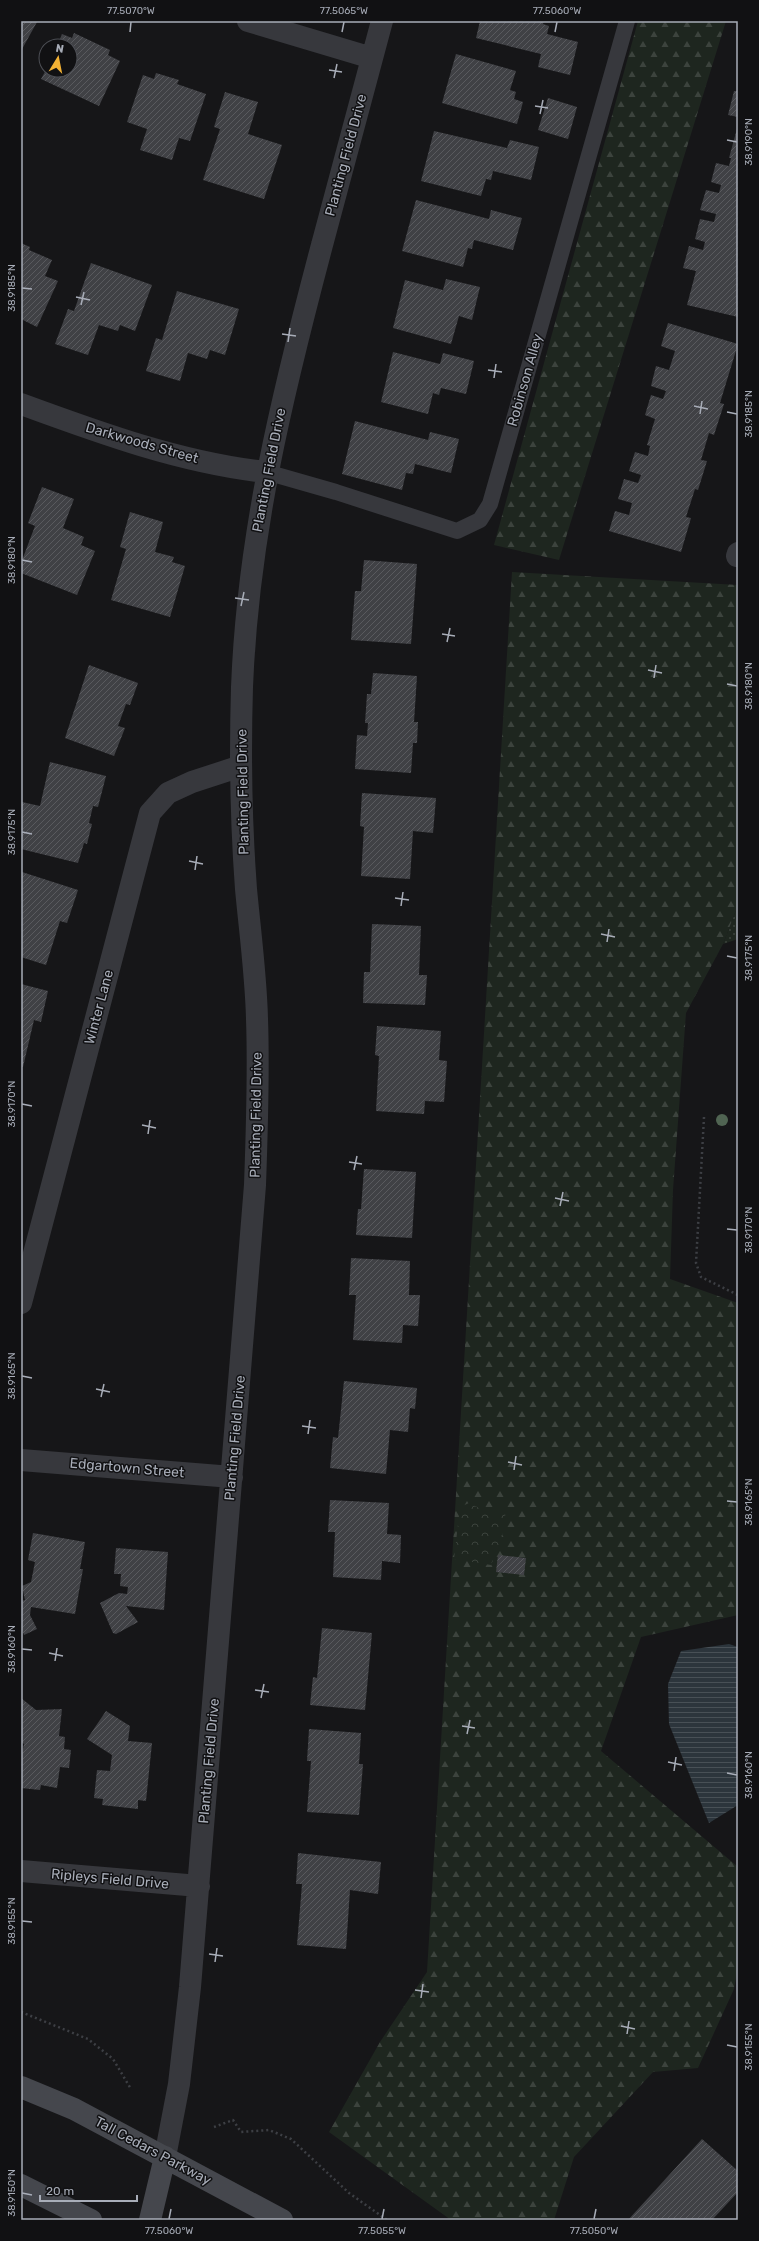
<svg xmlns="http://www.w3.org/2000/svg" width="759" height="2241" viewBox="0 0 759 2241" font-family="Rubik,sans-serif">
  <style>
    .grass { fill: url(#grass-dots) }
    .forest { fill: url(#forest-firs) }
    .park { fill: url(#park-crowns) }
    .water { fill: url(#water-rules) }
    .building { fill: url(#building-hatch) }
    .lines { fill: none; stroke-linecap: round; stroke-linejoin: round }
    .path { stroke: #3d3f44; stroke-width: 2.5; stroke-dasharray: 2 3; stroke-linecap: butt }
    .lane { stroke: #37383d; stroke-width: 16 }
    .street { stroke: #37383d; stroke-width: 22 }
    .secondary { stroke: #45474d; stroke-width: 22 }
    .tree { fill: #506452 }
    .ticks { fill: none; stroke: #a8adb8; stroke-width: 1.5 }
    .labels { text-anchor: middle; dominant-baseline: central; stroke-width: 3; stroke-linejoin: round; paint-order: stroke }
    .street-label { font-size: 14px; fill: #a8adb8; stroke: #111113 }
    .neatline { fill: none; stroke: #a8adb8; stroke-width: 1.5 }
    .ticks-label { font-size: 10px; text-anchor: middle; fill: #a8adb8 }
  </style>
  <defs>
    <pattern id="grass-dots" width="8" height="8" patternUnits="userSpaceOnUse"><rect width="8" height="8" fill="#1e261f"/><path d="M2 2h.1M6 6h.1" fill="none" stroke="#3c433d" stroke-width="1.8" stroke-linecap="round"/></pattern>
    <pattern id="forest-firs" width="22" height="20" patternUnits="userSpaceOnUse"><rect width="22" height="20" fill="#1e261f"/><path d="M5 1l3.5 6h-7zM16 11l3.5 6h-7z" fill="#3c433d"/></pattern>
    <pattern id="park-crowns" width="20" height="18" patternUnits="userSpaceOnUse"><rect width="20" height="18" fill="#1e261f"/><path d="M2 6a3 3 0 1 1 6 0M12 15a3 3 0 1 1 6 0" fill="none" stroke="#3c433d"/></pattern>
    <pattern id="water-rules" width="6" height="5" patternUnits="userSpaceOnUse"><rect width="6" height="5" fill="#2c353c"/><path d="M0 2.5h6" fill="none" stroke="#485056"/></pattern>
    <pattern id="building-hatch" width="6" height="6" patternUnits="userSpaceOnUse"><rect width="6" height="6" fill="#404145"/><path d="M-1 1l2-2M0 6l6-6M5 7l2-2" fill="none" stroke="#595a5e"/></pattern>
  </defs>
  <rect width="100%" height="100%" fill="#161618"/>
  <path class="grass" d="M738,905V939L723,944Z"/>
  <path class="forest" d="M638,21H726L559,560L494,545Z
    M512,572L738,585V905L723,944L686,1013L673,1190L670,1279L738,1303V1615L641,1637L601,1751L738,1867V1967L734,1989L698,2068L653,2072L574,2157L554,2220H451L329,2132L380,2042L427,1972Z"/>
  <path class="park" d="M469,1503L485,1511L496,1509L506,1511L501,1541L491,1565L454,1559L460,1507Z"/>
  <path class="water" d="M729,1644L738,1647V1805L709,1823L669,1724L668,1684L681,1651Z"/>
  <path class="building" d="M21,21L37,22L21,51Z
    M480,21H544L543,24L549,26L547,34L578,42L570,75L538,67L541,54L476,38Z
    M74,33L110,50L108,55L120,61L99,106L41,79L46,70H70V46H57L62,34L72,38Z
    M456,54L516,71L510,90L516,92L514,99L523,102L517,124L442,103Z
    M156,73L179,80L177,84L206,94L190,141L179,138L172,160L140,150L147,129L127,122L143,75L154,79Z
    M734,91H738V117L728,115Z
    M225,92L258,102L248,134L282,145L264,199L203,180L220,129L214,127Z
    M548,98L577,107L568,139L538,130Z
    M738,125V317L687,305L696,271L683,268L689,246L703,250L705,242L695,239L700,219L714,222L716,214L700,210L706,190L719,193L721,185L711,182L716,163L729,166L731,158H729Z
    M434,131L507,148L510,140L539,147L531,180L493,171L491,180L486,179L481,196L421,181Z
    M416,200L489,219L491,210L522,218L513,250L474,240L472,249L468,248L463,267L402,251Z
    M21,243L30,247L29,250L52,260L45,276L58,281L37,327L21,319Z
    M91,263L152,285L135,331L120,325L118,331L99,325L88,355L55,344L68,309L74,311Z
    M446,279L480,287L472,320L459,316L451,344L393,328L405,280L443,290Z
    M177,291L239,309L225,355L210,350L207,359L188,353L180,381L146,371L156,338L162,340Z
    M668,323L738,344L720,403L724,404L714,435L709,433L701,460L707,461L698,490L695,489L686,517L691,518L681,552L609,531L615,511L629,515L632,503L618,499L624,479L638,483L641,475L629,471L635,452L648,456L650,446L647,445L655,419L645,415L651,395L663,399L666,391L651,386L656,366L669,370L675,351L661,346Z
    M393,352L440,364L443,353L474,361L466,394L441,388L439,395L433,393L428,414L381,402Z
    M355,421L428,440L430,432L459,439L451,473L415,464L413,474L406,473L402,490L342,474Z
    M42,487L74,499L63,528L84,537L81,545L95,551L77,595L21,573V563L35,526L28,523Z
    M130,512L163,522L155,552L174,557L172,562L185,566L170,617L111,600L126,549L120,547Z
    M364,560L417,564L411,644L351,640L355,591H361Z
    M89,665L138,683L130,705L126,704L118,726L125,728L114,756L65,738Z
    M373,673L417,676L414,722H418L417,743H413L411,773L355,769L357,735L367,736L368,723H365L367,694H371Z
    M50,762L106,776L98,807L93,806L89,823L92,824L87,844L84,843L78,863L21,849L22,802L40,806Z
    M362,793L436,798L433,833L413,831L410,879L361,876L364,827L360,826Z
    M22,872L78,890L67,923L60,921L46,965L21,957Z
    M372,924L421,926L419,975H427L425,1005L363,1003L364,972H370Z
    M21,984L48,991L41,1022L34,1020L23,1067H21Z
    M377,1026L441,1031L439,1060L447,1061L444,1102L425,1101L424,1114L376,1111L379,1056L375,1055Z
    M364,1169L416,1172L412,1238L356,1235L358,1209H361Z
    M351,1258L410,1261L409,1295H420L418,1326L403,1325L402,1343L353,1340L356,1295H349Z
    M344,1381L417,1388L415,1409L410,1408L408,1432L390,1430L386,1474L330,1468L333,1437L338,1438Z
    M330,1500L389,1503L387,1534L401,1535L400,1563L382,1561L381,1580L333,1577L335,1532H328Z
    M33,1533L85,1542L80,1569H83L75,1614L31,1607L30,1615L37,1629L24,1635L21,1627V1601L25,1600L22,1586L31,1582L35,1562L28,1560Z
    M116,1548L168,1552L164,1610L126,1606L138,1622L116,1634L113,1633L100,1603L119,1593L127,1594L128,1587L120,1586L121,1574H114Z
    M498,1555L526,1558L524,1575L496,1572Z
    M322,1628L372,1633L365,1710L310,1705L313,1677L317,1678Z
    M21,1698L36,1710L62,1709L59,1736L65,1737L64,1749L71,1750L69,1768L60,1767L57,1788L41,1785L40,1790L21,1788V1758L24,1744L21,1742Z
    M106,1711L130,1726L128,1741L152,1743L146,1801L138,1800V1809L102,1805L103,1799L94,1798L97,1770L110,1771L112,1755L87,1739Z
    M309,1729L361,1733L359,1764H363L359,1815L307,1812L311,1761H307Z
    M298,1853L381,1862L378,1894L350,1890L346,1949L297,1945L302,1884H296Z
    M702,2139L738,2171V2192L712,2220H628Z"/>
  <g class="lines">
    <path class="path" d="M704,1117L696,1263L701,1277L738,1295
      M21,2012L88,2039L113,2059L131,2089
      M214,2127L233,2120L241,2132L269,2130L291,2139L349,2193L387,2220"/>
    <path class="lane" d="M266,472L336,492L457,531L480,520L490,504L627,21"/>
    <path class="street" d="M248,21L372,58
      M21,404C100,433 182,463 266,472
      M737,556L738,553
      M21,1303L150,813L168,793L192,782L241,766
      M21,1460L232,1477
      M21,1871L199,1886
      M165,2157L179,2084L190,1987L255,1185C257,1130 259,1074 257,1019C256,976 250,932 246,889C241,822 240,754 242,687C248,533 283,392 322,245C342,170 362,95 382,21"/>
    <path class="secondary" d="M21,2087L74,2109L282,2220
      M21,2185L91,2220
      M150,2220L165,2157"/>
  </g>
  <circle class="tree" cx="722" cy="1120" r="6"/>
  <path class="ticks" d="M130,32L131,22M342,32L344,22M555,32L557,22M329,70L342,72M334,78L337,64M535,106L548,108M540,114L543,100M727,140L737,142M22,288L32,289M76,297L90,300M81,305L84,292M282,334L296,336M288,342L290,328M488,370L502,372M494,378L496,364M694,406L708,409M727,412L737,414M700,414L702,401M22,560L32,562M235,598L249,600M241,606L244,592M442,634L455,636M447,642L450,628M648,670L662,673M654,678L656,665M727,684L737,686M22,832L32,834M189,861L203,864M195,870L197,856M395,898L409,900M401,906L403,892M601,934L615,937M607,942L609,929M727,956L737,958M22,1104L32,1106M142,1125L156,1128M148,1134L150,1120M349,1162L362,1164M354,1170L357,1156M555,1198L569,1201M560,1206L563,1192M727,1229L737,1230M22,1376L32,1378M96,1389L110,1392M101,1397L104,1384M302,1426L316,1428M308,1434L310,1420M508,1462L522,1465M514,1470L516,1456M727,1501L737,1502M22,1649L32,1650M49,1653L63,1656M55,1661L57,1648M255,1690L269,1692M261,1698L264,1684M462,1726L475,1728M467,1734L470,1720M668,1762L682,1765M674,1771L676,1757M727,1773L737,1775M22,1921L32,1922M209,1954L223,1956M215,1962L217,1948M415,1990L429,1992M421,1998L423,1984M621,2026L635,2029M627,2034L629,2021M727,2045L737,2047M22,2193L32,2195M169,2219L171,2209M382,2219L384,2209M594,2219L596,2209"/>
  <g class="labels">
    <g class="street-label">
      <text transform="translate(346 155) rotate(-75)">Planting Field Drive</text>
      <text transform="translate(525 380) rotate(-74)">Robinson Alley</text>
      <text transform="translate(142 443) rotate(16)">Darkwoods Street</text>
      <text transform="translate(269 470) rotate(-79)">Planting Field Drive</text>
      <text transform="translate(243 792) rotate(-91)">Planting Field Drive</text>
      <text transform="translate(99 1007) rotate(-75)">Winter Lane</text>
      <text transform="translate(256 1115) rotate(-89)">Planting Field Drive</text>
      <text transform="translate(235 1438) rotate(-85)">Planting Field Drive</text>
      <text transform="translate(127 1468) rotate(5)">Edgartown Street</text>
      <text transform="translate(209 1761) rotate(-85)">Planting Field Drive</text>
      <text transform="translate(110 1879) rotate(5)">Ripleys Field Drive</text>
      <text transform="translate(153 2151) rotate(28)">Tall Cedars Parkway</text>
    </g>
  </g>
  <rect width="759" height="2241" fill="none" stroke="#111113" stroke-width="44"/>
  <g transform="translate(58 58) rotate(10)"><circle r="19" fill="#111113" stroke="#4d4f55"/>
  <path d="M0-3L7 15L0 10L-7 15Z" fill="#f2b134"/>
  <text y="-6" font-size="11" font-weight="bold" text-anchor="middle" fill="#a8adb8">N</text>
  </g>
  <path d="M40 2195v6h97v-6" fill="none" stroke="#a8adb8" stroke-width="2"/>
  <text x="46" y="2195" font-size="12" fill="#a8adb8" stroke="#111113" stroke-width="3" paint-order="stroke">20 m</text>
  <rect x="22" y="22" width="715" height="2197" class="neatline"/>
  <g class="ticks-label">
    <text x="131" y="14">77.5070°W</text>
    <text x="344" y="14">77.5065°W</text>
    <text x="557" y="14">77.5060°W</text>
    <text transform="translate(748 142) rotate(-90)" y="4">38.9190°N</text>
    <text transform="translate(11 288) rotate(-90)" y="4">38.9185°N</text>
    <text transform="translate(748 414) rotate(-90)" y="4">38.9185°N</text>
    <text transform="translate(11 560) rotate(-90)" y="4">38.9180°N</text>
    <text transform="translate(748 686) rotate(-90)" y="4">38.9180°N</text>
    <text transform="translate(11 832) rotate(-90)" y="4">38.9175°N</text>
    <text transform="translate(748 958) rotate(-90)" y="4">38.9175°N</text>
    <text transform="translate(11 1104) rotate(-90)" y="4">38.9170°N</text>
    <text transform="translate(748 1230) rotate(-90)" y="4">38.9170°N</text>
    <text transform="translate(11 1376) rotate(-90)" y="4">38.9165°N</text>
    <text transform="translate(748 1502) rotate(-90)" y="4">38.9165°N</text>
    <text transform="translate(11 1649) rotate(-90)" y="4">38.9160°N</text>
    <text transform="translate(748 1775) rotate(-90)" y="4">38.9160°N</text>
    <text transform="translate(11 1921) rotate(-90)" y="4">38.9155°N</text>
    <text transform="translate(748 2047) rotate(-90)" y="4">38.9155°N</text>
    <text transform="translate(11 2193) rotate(-90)" y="4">38.9150°N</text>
    <text x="169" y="2234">77.5060°W</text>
    <text x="382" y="2234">77.5055°W</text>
    <text x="594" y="2234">77.5050°W</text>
  </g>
</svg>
